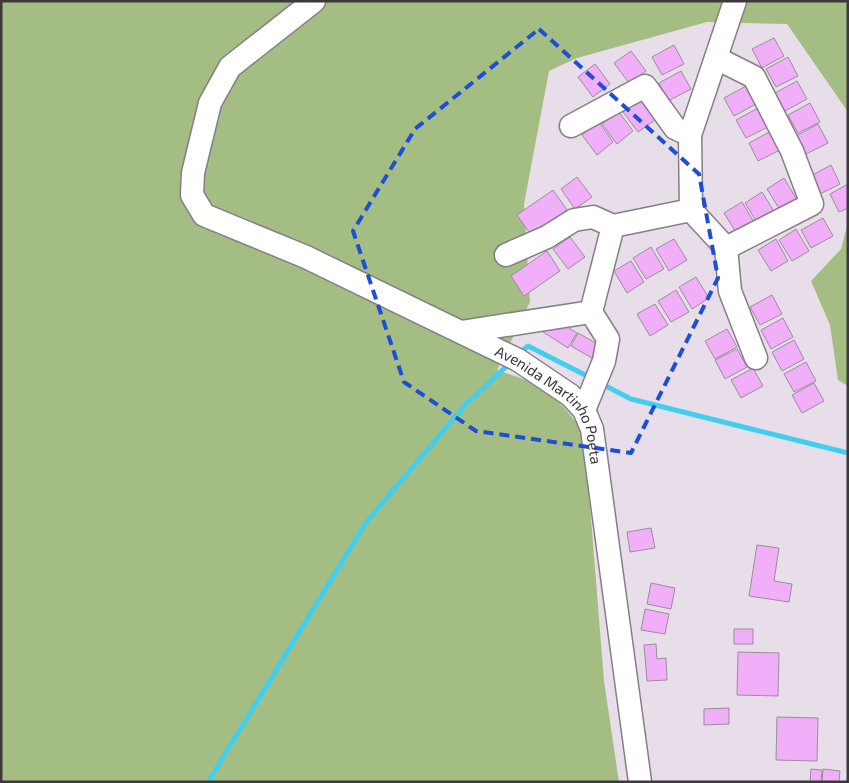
<svg xmlns="http://www.w3.org/2000/svg" width="849" height="783" viewBox="0 0 849 783" font-family="'Exo 2',sans-serif">
  <style>
    .green { fill: #a3bd82 }
    .lines { fill: none; stroke-linecap: round; stroke-linejoin: round }
    .stream { stroke: #44ceee; stroke-width: 5 }
    .building { fill: #f1aff9; stroke: #988f99 }
    .minor-casing { stroke: #867e87; stroke-width: 25 }
    .minor { stroke: #fff; stroke-width: 22 }
    .marked { fill: none; stroke: #1d4ed8; stroke-width: 4; stroke-dasharray: 10 6; stroke-linejoin: round }
    .labels { text-anchor: middle; dominant-baseline: central; stroke-width: 4.5; stroke-linejoin: round; paint-order: stroke }
    .street-label { font-size: 15px; fill: #3c383c; stroke: #fff }
  </style>
  <rect width="100%" height="100%" fill="#e8dee9"/>
  <path class="green" d="M1,1H848V112L787,24L707,22L577,58L549,71L524,204L530,302L497,370L546,387L584,431L604,681L619,782H1Z
    M848,223V386L838,380L830,325L811,281L841,249Z"/>
  <g class="lines">
    <path class="stream" d="M520,353L528,346L591,378
      M600,383L631,399L848,453
      M208,782L365,524L465,405L510,363"/>
  </g>
  <path class="building" d="M774,38L784,56L762,68L752,49Z
    M674,45L684,64L662,75L652,57Z
    M631,51L646,71L629,83L614,63Z
    M788,57L798,76L776,87L766,69Z
    M595,64L610,84L593,97L578,77Z
    M681,71L691,89L668,101L659,83Z
    M797,81L807,99L785,111L775,93Z
    M746,86L756,104L734,116L724,98Z
    M640,100L655,120L638,132L623,112Z
    M810,103L820,122L798,133L788,115Z
    M758,108L768,127L746,138L736,120Z
    M619,112L633,131L617,144L602,124Z
    M599,122L613,142L597,155L582,135Z
    M818,124L828,143L806,154L796,136Z
    M771,131L780,150L758,161L749,143Z
    M831,165L840,184L818,195L809,177Z
    M577,177L592,197L575,209L561,189Z
    M784,178L797,200L780,210L767,189Z
    M848,184V208L839,212L830,194Z
    M553,190L567,210L531,235L517,215Z
    M762,192L775,213L758,224L745,203Z
    M742,202L755,224L737,234L724,213Z
    M823,218L833,236L811,248L801,230Z
    M796,229L809,251L792,261L779,240Z
    M570,237L585,257L568,269L553,249Z
    M674,239L687,260L669,271L656,249Z
    M776,239L788,261L771,271L758,250Z
    M651,247L664,269L646,279L633,258Z
    M547,251L560,271L524,296L511,276Z
    M631,261L644,282L627,293L614,271Z
    M696,277L709,298L692,309L679,287Z
    M676,290L689,312L671,322L658,301Z
    M772,295L782,314L760,325L750,307Z
    M655,304L668,325L650,336L637,314Z
    M553,318L577,333L568,348L543,332Z
    M783,318L793,337L771,349L761,330Z
    M727,329L737,347L715,359L705,341Z
    M578,333L599,345L592,358L571,346Z
    M794,340L804,359L782,371L772,352Z
    M737,349L747,367L725,379L715,360Z
    M806,362L816,381L794,392L784,374Z
    M753,368L763,386L741,398L731,380Z
    M814,383L824,401L802,413L792,395Z
    M651,528L655,548L630,552L627,532Z
    M757,545L779,548L774,581L792,584L789,602L749,596Z
    M651,583L675,588L671,609L647,604Z
    M645,609L669,614L665,634L641,630Z
    M734,629H753V644H734Z
    M656,644L657,659L666,658L667,680L647,681L644,645Z
    M738,652L779,653L778,696L737,695Z
    M729,708V724L704,725V709Z
    M777,717L818,718L817,761L776,760Z
    M811,769L822,770L821,782H810Z
    M823,769L840,771L839,782H822Z"/>
  <g class="lines">
    <defs>
      <g id="minor">
        <path id="s1" d="M314,1L230,67L210,103L193,173L192,195L204,215L306,257L518,360L570,395L584,410L592,429L640,782"/>
        <path d="M735,1L690,135L691,210L726,248L730,291L756,358"/>
        <path d="M716,58L754,77L792,151L812,204L726,248"/>
        <path d="M571,126L645,86L675,128L690,135"/>
        <path d="M506,255L547,237L574,220L593,217L613,226"/>
        <path d="M461,332L591,312"/>
        <path d="M584,410L604,361L608,339L591,312L613,226L691,210"/>
      </g>
    </defs>
    <use href="#minor" class="minor-casing"/>
    <use href="#minor" class="minor"/>
  </g>
  <path class="marked" d="M539,29L699,174L718,278L631,453L476,431L404,382L353,231L415,129Z"/>
  <g class="labels">
    <g class="street-label">
      <text stroke="none"><textPath href="#s1" startOffset="669">Avenida Martinho Poeta</textPath></text>
    </g>
  </g>
  <rect width="849" height="783" fill="none" stroke="#3c383c" stroke-width="5"/>
</svg>
